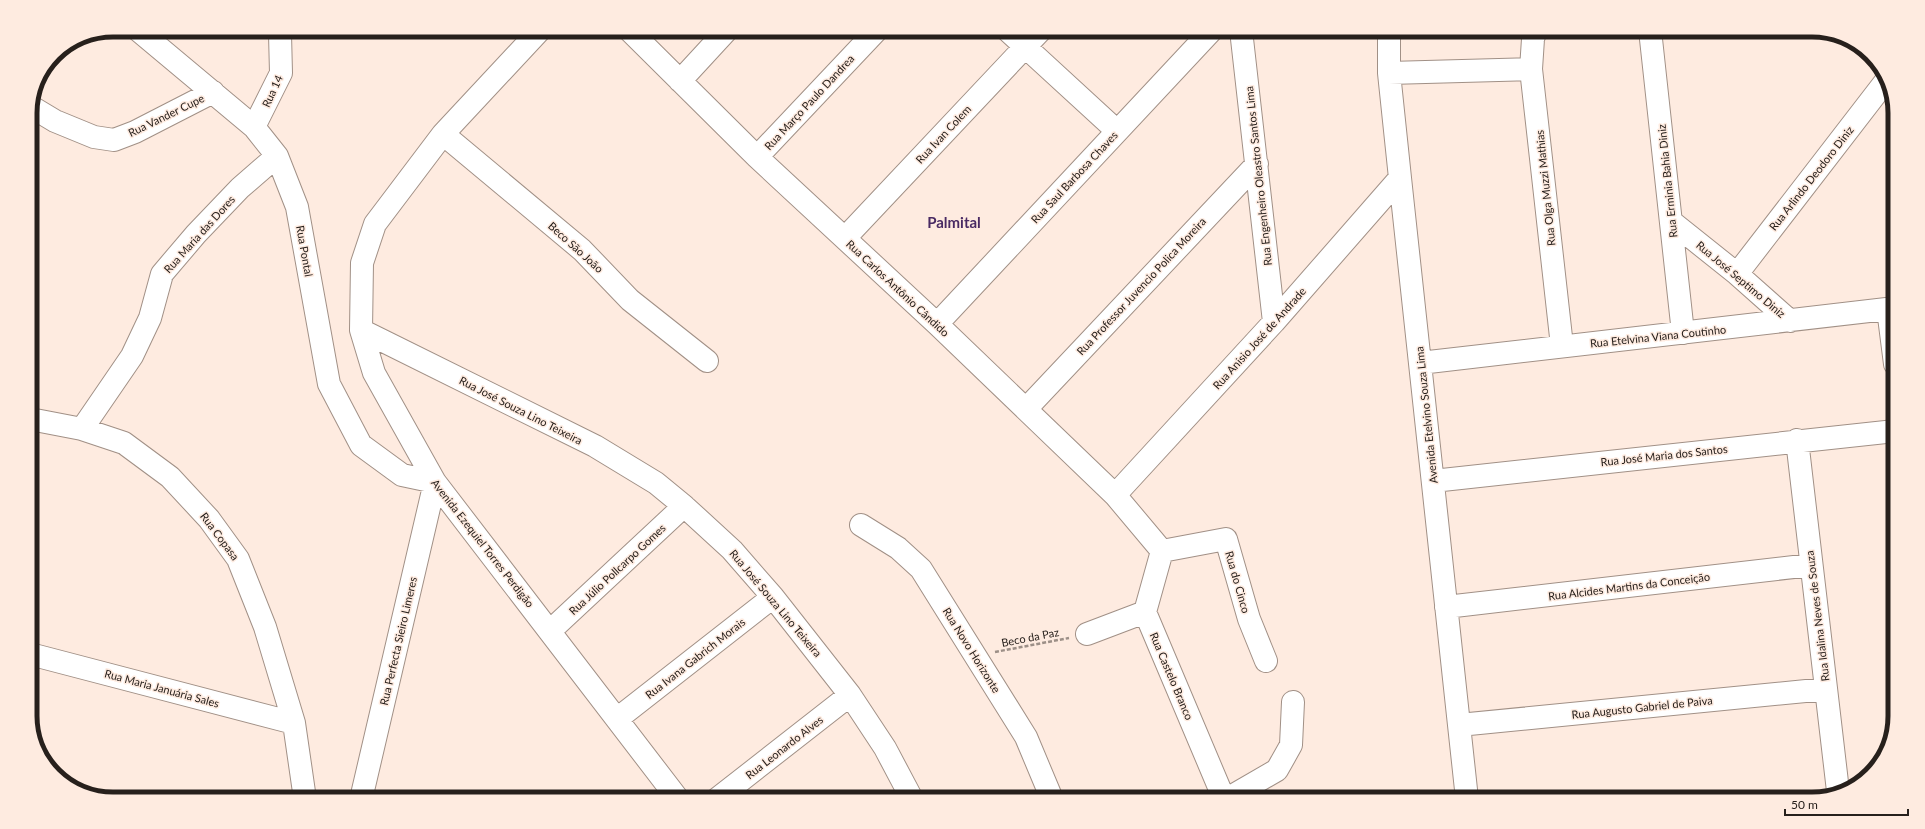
<svg xmlns="http://www.w3.org/2000/svg" width="1925" height="829" viewBox="0 0 1925 829" font-family="Lato,sans-serif">
  <style>
    .lines { fill: none; stroke-linecap: round; stroke-linejoin: round }
    .minor-casing { stroke: #a19086; stroke-width: 24 }
    .path { stroke: #9c8f87; stroke-width: 2.5; stroke-dasharray: 4 2; stroke-linecap: butt }
    .minor { stroke: #fff; stroke-width: 22 }
    .labels { text-anchor: middle; dominant-baseline: central; stroke-width: 3; stroke-linejoin: round; paint-order: stroke }
    .street-label { font-size: 11px; fill: #27201c; stroke: #feebe0 }
    .district-label { font-size: 15px; font-weight: bold; fill: #492a63; stroke: #feebe0 }
    .rim { fill: none; stroke: #27201c; stroke-width: 5 }
  </style>
  <rect width="100%" height="100%" fill="#feebe0"/>
  <g class="lines">
    <defs>
      <path id="minor" d="M138,30L254,127L277,156L297,207L329,384L361,445L402,475L435,482
        M540,30L443,134L375,224L362,263L361,330L374,373L435,482L678,799
        M629,30L757,157L937,324L1115,495L1162,551
        M1007,30L1117,131
        M1241,30L1274,322
        M1389,30V73L1400,178L1467,799
        M1536,30L1533,39L1531,69L1562,346
        M1650,30L1683,333
        M1389,73L1531,69
        M680,81L727,30
        M30,106L55,121L94,137L114,140L135,132L213,92
        M254,127L281,73L280,34L278,30
        M443,134L582,250L630,300L707,361
        M757,157L877,30
        M1672,222L1737,274L1790,321
        M845,238L1041,30
        M1737,274L1885,82
        M1888,309L1895,364
        M937,324L1212,30
        M361,330L595,446L656,483L684,506L732,550L773,597L850,695L885,748L912,799
        M1420,363L1895,308
        M1026,409L1257,164
        M30,419L82,429L124,443L170,477L209,519L238,559L265,627L294,723L305,799
        M82,429L132,356L150,318L162,274L196,234L240,188L277,156
        M1797,440L1838,791
        M1433,481L1895,431
        M1115,495L1274,322L1400,178
        M861,525L898,548L921,569L1026,737L1052,799
        M1162,551L1145,612L1224,799
        M1162,551L1226,539L1249,619L1266,661
        M1446,607L1811,565
        M550,631L684,506
        M1087,634L1145,612
        M30,654L294,723
        M617,719L773,597
        M1459,725L1826,689
        M361,799L435,482
        M717,799L850,695
        M1227,799L1277,770L1291,745L1293,702"/>
    </defs>
    <use href="#minor" class="minor-casing"/>
    <path class="path" d="M995,652L1069,638"/>
    <use href="#minor" class="minor"/>
  </g>
  <g class="labels">
    <g class="street-label">
      <text transform="translate(272 91) rotate(-65)">Rua 14</text>
      <text transform="translate(809 102) rotate(-47)">Rua Março Paulo Dandrea</text>
      <text transform="translate(166 115) rotate(-26)">Rua Vander Cupe</text>
      <text transform="translate(943 134) rotate(-47)">Rua Ivan Colem</text>
      <text transform="translate(1258 176) rotate(-96)">Rua Engenheiro Oleastro Santos Lima</text>
      <text transform="translate(1074 177) rotate(-47)">Rua Saul Barbosa Chaves</text>
      <text transform="translate(1811 178) rotate(-52)">Rua Arlindo Deodoro Diniz</text>
      <text transform="translate(1667 181) rotate(-96)">Rua Erminia Bahia Diniz</text>
      <text transform="translate(1545 188) rotate(-96)">Rua Olga Muzzi Mathias</text>
      <text transform="translate(199 234) rotate(-48)">Rua Maria das Dores</text>
      <text transform="translate(576 247) rotate(42)">Beco São João</text>
      <text transform="translate(305 251) rotate(80)">Rua Pontal</text>
      <text transform="translate(1741 279) rotate(40)">Rua José Septimo Diniz</text>
      <text transform="translate(1141 286) rotate(-47)">Rua Professor Juvencio Polica Moreira</text>
      <text transform="translate(898 288) rotate(43)">Rua Carlos Antônio Cândido</text>
      <text transform="translate(1658 336) rotate(-6)">Rua Etelvina Viana Coutinho</text>
      <text transform="translate(1259 338) rotate(-48)">Rua Anisio José de Andrade</text>
      <text transform="translate(521 410) rotate(27)">Rua José Souza Lino Teixeira</text>
      <text transform="translate(1426 415) rotate(-96)">Avenida Etelvino Souza Lima</text>
      <text transform="translate(1664 455) rotate(-6)">Rua José Maria dos Santos</text>
      <text transform="translate(220 536) rotate(53)">Rua Copasa</text>
      <text transform="translate(483 543) rotate(52)">Avenida Ezequiel Torres Perdigão</text>
      <text transform="translate(617 569) rotate(-43)">Rua Júlio Pollcarpo Gomes</text>
      <text transform="translate(1238 582) rotate(74)">Rua do Cinco</text>
      <text transform="translate(1629 586) rotate(-7)">Rua Alcides Martins da Conceição</text>
      <text transform="translate(776 603) rotate(50)">Rua José Souza Lino Teixeira</text>
      <text transform="translate(1817 616) rotate(-97)">Rua Idalina Neves de Souza</text>
      <text transform="translate(1030 637) rotate(-11)">Beco da Paz</text>
      <text transform="translate(398 641) rotate(-77)">Rua Perfecta Sieiro Limeres</text>
      <text transform="translate(972 650) rotate(58)">Rua Novo Horizonte</text>
      <text transform="translate(695 658) rotate(-38)">Rua Ivana Gabrich Morais</text>
      <text transform="translate(1172 676) rotate(67)">Rua Castelo Branco</text>
      <text transform="translate(162 688) rotate(15)">Rua Maria Januária Sales</text>
      <text transform="translate(1642 707) rotate(-6)">Rua Augusto Gabriel de Paiva</text>
      <text transform="translate(784 747) rotate(-38)">Rua Leonardo Alves</text>
    </g>
    <g class="district-label">
      <text x="954" y="222">Palmital</text>
    </g>
  </g>
  <path d="M0 0H1925V829H0ZM113 37H1812A76 76 0 0 1 1888 113V716A76 76 0 0 1 1812 792H113A76 76 0 0 1 37 716V113A76 76 0 0 1 113 37Z" fill="#feebe0" fill-rule="evenodd"/>
  <path class="rim" d="M113 37H1812A76 76 0 0 1 1888 113V716A76 76 0 0 1 1812 792H113A76 76 0 0 1 37 716V113A76 76 0 0 1 113 37Z"/>
  <path d="M1785 809v6h123v-6" fill="none" stroke="#27201c" stroke-width="2"/>
  <text x="1791" y="809" font-size="12" fill="#27201c" stroke="#feebe0" stroke-width="3" paint-order="stroke">50 m</text>
</svg>
